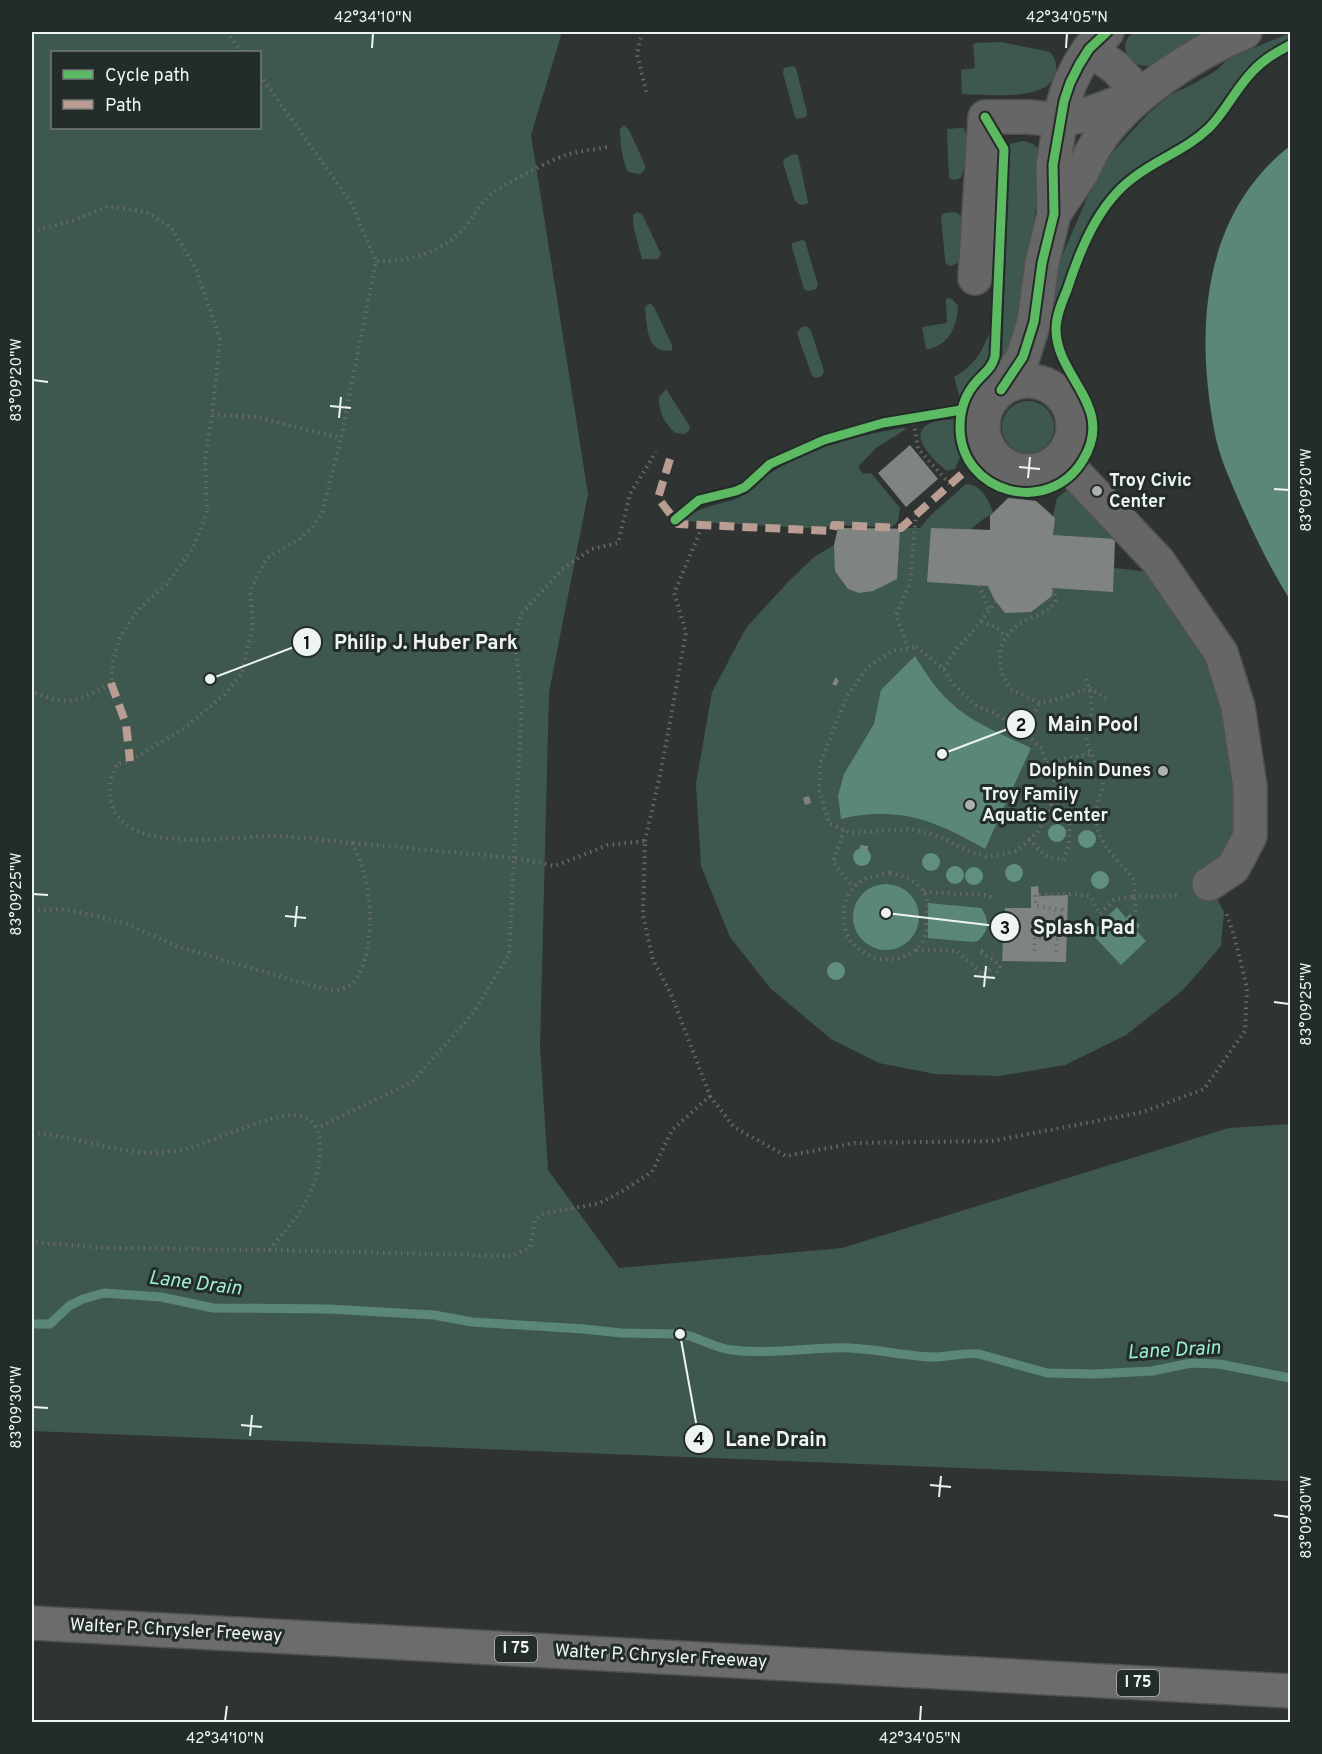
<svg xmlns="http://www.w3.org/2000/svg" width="1322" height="1754" viewBox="0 0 1322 1754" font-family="Overpass,sans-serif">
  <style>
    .green { fill: #3f584f; fill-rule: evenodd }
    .water { fill: #5b8876 }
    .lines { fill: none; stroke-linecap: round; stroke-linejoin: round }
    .stream { stroke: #5b8876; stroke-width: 9 }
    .building { fill: #7f8381 }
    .minor-casing { stroke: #4e5251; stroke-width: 36 }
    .highway-casing { stroke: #4e5251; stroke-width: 36 }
    .path { stroke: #686a68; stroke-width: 4; stroke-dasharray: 1.5 4.5; stroke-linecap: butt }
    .minor { stroke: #666; stroke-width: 33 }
    .highway { stroke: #6c6c6d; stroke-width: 33 }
    .quiet { stroke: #b99d93; stroke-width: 8; stroke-dasharray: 15 8; stroke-linecap: butt }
    .cycleway-casing { stroke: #232c28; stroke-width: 13 }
    .cycleway { stroke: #5cba63; stroke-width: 9 }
    .tree { fill: #608f7d }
    .ticks { fill: none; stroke: #eef4f1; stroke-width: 2 }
    .poi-dot { fill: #abb1ae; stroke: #232c28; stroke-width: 2 }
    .labels { text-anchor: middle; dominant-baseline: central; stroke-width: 6; stroke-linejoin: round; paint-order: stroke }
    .shield { fill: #232c28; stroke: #b1b8b5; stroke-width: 1.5 }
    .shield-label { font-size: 16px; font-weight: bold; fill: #eef4f1 }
    .poi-label { font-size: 18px; font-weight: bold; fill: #eef4f1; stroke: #232c28; text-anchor: start }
    .street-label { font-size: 18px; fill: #eef4f1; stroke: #232c28 }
    .water-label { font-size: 20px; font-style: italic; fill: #9defcf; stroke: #232c28 }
    .leader { fill: none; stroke: #eef4f1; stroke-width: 2 }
    .callout-dot { fill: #eef4f1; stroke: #232c28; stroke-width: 2 }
    .mark-label { font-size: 18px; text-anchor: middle; font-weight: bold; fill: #111 }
    .callout-label { font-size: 20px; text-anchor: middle; font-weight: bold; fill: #eef4f1; stroke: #232c28; stroke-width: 6; stroke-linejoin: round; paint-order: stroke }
    .neatline { fill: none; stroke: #eef4f1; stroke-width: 2 }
    .ticks-label { font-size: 15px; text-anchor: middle; fill: #eef4f1 }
  </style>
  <rect width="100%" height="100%" fill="#2f3432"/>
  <path class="green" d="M32,32H562L531,135L588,494L549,692L540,1046L548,1170L619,1268L842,1248L1229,1128L1290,1124V1481L32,1431ZM52,52H260V128H52Z
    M1134,32H1208C1192,41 1173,57 1156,64C1133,73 1113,46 1134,32Z
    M1290,33V41C1245,58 1233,98 1201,129C1180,149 1152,159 1128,176C1091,204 1061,284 1051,329L1052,305L1059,263L1094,182L1112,153L1149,113L1170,95L1195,83L1217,70L1229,58Z
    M1001,42L1050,52C1055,59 1058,64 1055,73C1049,103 985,94 962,94L961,70L975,68L973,45L975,43Z
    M792,66L796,68L807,113L806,117L797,119L795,117L783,73L784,68Z
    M624,125L629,130L645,165V169L640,174L628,172C622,160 620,142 620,129Z
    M959,128H964C969,137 965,167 961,178L954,180L949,178L947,129Z
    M1022,141C1035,142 1041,149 1042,162L1018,337L1002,360L1010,144Z
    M793,154L798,155L808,202L807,204L800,205L795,201L783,163L784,159Z
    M637,212L642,214L661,254L658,259H642L634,229L633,215Z
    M955,212L961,216L962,220L959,262L951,266L946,264L945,259L941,216L944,213Z
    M802,240L805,241L818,285L816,289L808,291L804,289L792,247V243Z
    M947,298L952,299L958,306C957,326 949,347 926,349L922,327L947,323L946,301Z
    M650,303L654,307L672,345V350C646,355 647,325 645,307Z
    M807,326L811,331L824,371L822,376L816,378L812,376L797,333L802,327Z
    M992,326L990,361L987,367L974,379L960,398L954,377C976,365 984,348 992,326Z
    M666,389L689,425L690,429L685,434L675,433C664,422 659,413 659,397Z
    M1002 427a26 26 0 1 1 52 0a26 26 0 1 1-52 0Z
    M955,419L956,441L961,455L955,469L947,471C936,463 904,433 931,423C938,420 947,420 955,419Z
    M904,428L906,429L876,448L858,467L863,474L871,473L900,508L898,521L892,527L831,525L824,529L684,521C701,503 725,506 746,494C757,488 763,477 774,471C806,449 866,433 904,428Z
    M1076,483L1115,540L1114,568L1158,573L1212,649L1243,826L1209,884L1224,912L1221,946L1183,990L1126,1035L1065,1065L999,1076L935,1074L879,1063L831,1039L770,988L730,937L701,866L696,784L712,692L746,628L787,583L814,557L834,545L838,528H920L930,516L966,484C980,483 990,501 993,513L1008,498L1036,501L1053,516L1057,498ZM991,515L990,530L971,529L986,517Z"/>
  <path class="water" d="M1290,146V600C1269,566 1252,531 1236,494C1228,475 1219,455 1215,434C1195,332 1201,215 1290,146Z
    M915,656C925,672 935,688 949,701C971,723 1004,735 1031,748L985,849C936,821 898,805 841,819L838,796L844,774L874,724L881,690Z
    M853 917a33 33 0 1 1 66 0a33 33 0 1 1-66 0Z
    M928,903L981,908C990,920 989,931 978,941L973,942L928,938Z
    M1117,907L1126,918L1130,914L1140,926L1136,930L1146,941L1121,965L1091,933Z"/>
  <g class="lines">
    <path class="stream" d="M32,1324H50L69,1306L83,1299L104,1293L161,1297L213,1308L328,1309L434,1315L472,1322L584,1329L621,1333L680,1334C698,1336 713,1348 732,1350C766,1354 799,1349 833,1348C866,1346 900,1356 933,1357C949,1357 964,1352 979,1354L1047,1373L1095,1374L1152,1371L1191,1363L1219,1364L1290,1378"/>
  </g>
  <path class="building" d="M910,445L938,479L906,507L878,473Z
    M1008,498L1036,501L1055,518L1053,535L1115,539L1113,592L1052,588V596L1031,612L1005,613L994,599L988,586L927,582L931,528L990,530V516Z
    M838,528L900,529L897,579L873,591L859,593L848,589L835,571L834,545Z
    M836,677L839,681L836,686L832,684Z
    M809,796L811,803L805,805L803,798Z
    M860,845L868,846V852L860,851Z
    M1038,886L1039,896L1068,895L1066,962L1002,961L1005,908H1031V887Z"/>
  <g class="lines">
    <defs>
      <path id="minor" d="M1054,214C1063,200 1073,186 1082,172C1087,162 1091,152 1097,143C1127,96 1194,53 1245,32
        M975,278L985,117H1029L1060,120L1085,115L1141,95L1116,68L1089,49
        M983 426a45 45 0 1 1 90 0a45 45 0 1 1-90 0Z
        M1001,390L1023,357L1034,322L1042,263L1054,214L1053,165L1064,101L1070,83L1079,65L1089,49L1107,32
        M1058,460L1074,472L1158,561L1221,653L1238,707L1250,787V836L1233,868L1209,884"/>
      <path id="highway" d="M32,1623L1290,1691"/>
    </defs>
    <use href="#minor" class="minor-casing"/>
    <use href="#highway" class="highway-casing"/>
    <path class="path" d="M226,32L242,52
      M642,32L637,54L647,95
      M260,75L350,201L376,261
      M32,232L75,220L108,206L146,212L171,227L196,269L220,339L212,415L205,459L207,512L193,548L165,586L139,609L120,637L113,660L111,683C78,702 67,707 32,691
      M212,415L256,417L341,438
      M913,417L918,449L950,484
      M979,585L989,610
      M1052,591H1055V601L1050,609L1020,623L1006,636L1000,650L1001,672L1010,689L1040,703L1059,699L1089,688L1110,700
      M981,622L995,626L1006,636
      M916,647L944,669L954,685L975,705L996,714L1024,732L1041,748L1054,781L1050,812L1036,834L1016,851L987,857L966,850L941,837L911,829L851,833L829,823L819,789L820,764L847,696L867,668L892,651Z
      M908,648L896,615L910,583L916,514
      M944,669L958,647L969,636L996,602
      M1086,679C1091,692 1093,707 1090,721C1090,727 1087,733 1087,739C1088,754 1103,774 1103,783C1103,791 1097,801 1096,810C1093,842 1118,859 1135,881L1134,896L1156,897L1181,895
      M1024,732L1040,703
      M1047,763L1090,754
      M1051,803L1070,812L1096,811
      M844,830L833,862L853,887
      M1029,839L1044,855L1063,860L1069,846L1070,812
      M645,841L662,766L686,632L674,593L703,525
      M353,843L514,858L522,701L515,645L517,629L521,614L562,569L592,549L618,543L630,494L656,452
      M890,873C902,876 913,879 922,889C929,898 927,906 927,916C926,921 927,929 926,934C920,956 891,964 873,957C863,952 853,947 848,937C838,917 845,886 867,878C874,876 882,875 890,873Z
      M924,892L984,895L994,898
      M32,910L60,909L97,916L127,924L176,946L317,987C325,988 336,992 344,988C359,983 362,968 366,955C374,917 370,877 352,843C325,841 296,836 269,836C226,837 104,859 110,786C110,779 114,771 117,764L130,761L186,727L226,693L242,673L253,625L250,591L260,571L267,558L298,540L311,529L322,513L341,438L376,261C409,262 441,253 464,228C473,218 479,205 489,196C502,185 550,160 566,155C579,151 593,150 607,147
      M916,950L957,951L983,975L992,968
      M1034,951L1035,937H1058
      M1056,952L1062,910L1036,906L1035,895L1075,894L1090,896L1100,914L1114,900L1134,896L1136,908L1134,918
      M983,975L993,979L1000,967L993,959L979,952L987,948
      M710,1096L734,1127L786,1156L855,1143L993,1141L1143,1112L1204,1089L1245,1031L1247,988L1234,935L1225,910
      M32,1133C71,1135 109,1151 149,1153C161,1153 178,1151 190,1148C207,1142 224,1135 241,1129C269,1119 319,1097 320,1146C320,1193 296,1218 269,1250L106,1248L32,1242
      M269,1250L513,1256L530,1247L535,1220L542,1214L600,1203L621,1192L652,1172L672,1130L710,1096L671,994L653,960L643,915L645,841L608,845L555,866L514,858L509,954L474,1012L412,1082L317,1128"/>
    <use href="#minor" class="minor"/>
    <use href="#highway" class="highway"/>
    <path class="quiet" d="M670,459L658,498L678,524L833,531L834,525L901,528L972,465
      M111,683L126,724L130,761"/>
    <defs>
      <path id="cycleway" d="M985,117L1004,149L995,356C992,368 985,372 977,381C965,394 960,410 960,427C960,494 1049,517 1083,460C1116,406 1056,378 1056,329C1056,316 1062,302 1067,290C1080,250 1098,204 1133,178C1157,159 1186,150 1209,128C1226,111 1236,88 1253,71C1264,59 1277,52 1290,45
        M1001,390L1023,357L1034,322L1042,263L1054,214L1053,165L1064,101L1070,83L1079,65L1089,49L1107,32
        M675,520L699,500L736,491L745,487L770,464L824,440L883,423L961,410"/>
    </defs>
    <use href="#cycleway" class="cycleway-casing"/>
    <use href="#cycleway" class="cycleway"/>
  </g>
  <g class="tree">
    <circle cx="1057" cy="833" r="9"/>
    <circle cx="1087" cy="839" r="9"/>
    <circle cx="862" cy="857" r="9"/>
    <circle cx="931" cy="862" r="9"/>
    <circle cx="1014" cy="873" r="9"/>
    <circle cx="955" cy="875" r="9"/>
    <circle cx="974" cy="876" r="9"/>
    <circle cx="1100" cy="880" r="9"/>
    <circle cx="836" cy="971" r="9"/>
  </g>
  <path class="ticks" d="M372,48L373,33M1066,48L1067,33M33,380L48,382M330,406L351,408M339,418L341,397M1019,467L1040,469M1028,478L1030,457M1274,489L1289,490M33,894L48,895M285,916L306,918M295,927L297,906M974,976L995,978M984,987L986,966M1274,1002L1289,1004M33,1407L48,1408M241,1425L262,1427M250,1436L252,1415M930,1485L951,1487M939,1497L941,1476M1274,1515L1289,1517M225,1721L227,1706M920,1721L921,1706"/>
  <g class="poi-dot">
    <circle cx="1097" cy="491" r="6"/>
    <circle cx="1163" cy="771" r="6"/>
    <circle cx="970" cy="805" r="6"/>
  </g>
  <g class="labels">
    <g class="shield">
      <rect x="495" y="1636" width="42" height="26" rx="4.5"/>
      <rect x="1117" y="1670" width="42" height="26" rx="4.5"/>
    </g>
    <g class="shield-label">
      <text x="516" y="1649">I 75</text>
      <text x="1138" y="1683">I 75</text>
    </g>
    <g class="poi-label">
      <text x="1109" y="481">Troy Civic<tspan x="1109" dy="21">Center</tspan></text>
      <text x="1151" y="771" text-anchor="end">Dolphin Dunes</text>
      <text x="982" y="795">Troy Family<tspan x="982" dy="21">Aquatic Center</tspan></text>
    </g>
    <g class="street-label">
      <text transform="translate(176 1631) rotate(3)">Walter P. Chrysler Freeway</text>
      <text transform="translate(661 1657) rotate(3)">Walter P. Chrysler Freeway</text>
    </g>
    <g class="water-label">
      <text transform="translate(195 1284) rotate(7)">Lane Drain</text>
      <text transform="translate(1174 1351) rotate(-3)">Lane Drain</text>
    </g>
  </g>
  <path class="leader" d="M210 679L307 642M942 754L1021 724M886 913L1005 927M680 1334L699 1439"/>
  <g class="callout-dot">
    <circle cx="210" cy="679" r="6"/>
    <circle cx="942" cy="754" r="6"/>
    <circle cx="886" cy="913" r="6"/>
    <circle cx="680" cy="1334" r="6"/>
    <circle cx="307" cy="642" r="15"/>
    <circle cx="1021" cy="724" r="15"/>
    <circle cx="1005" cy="927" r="15"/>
    <circle cx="699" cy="1439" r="15"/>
  </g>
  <g class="mark-label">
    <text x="307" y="649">1</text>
    <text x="1021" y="731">2</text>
    <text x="1005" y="934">3</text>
    <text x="699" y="1445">4</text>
  </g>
  <g class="callout-label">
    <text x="426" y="649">Philip J. Huber Park</text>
    <text x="1093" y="731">Main Pool</text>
    <text x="1084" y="934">Splash Pad</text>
    <text x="776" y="1446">Lane Drain</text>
  </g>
  <rect width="1322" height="1754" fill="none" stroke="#232c28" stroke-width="66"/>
  <rect x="51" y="51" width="210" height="78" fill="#232c28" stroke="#747c78" stroke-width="1.5"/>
  <rect x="63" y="70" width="30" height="9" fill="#5cba63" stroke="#747c78" stroke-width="1.5"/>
  <text x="105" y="81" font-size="18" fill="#eef4f1">Cycle path</text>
  <rect x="63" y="100" width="30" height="9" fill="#b99d93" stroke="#747c78" stroke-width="1.5"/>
  <text x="105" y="111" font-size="18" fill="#eef4f1">Path</text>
  <rect x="33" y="33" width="1256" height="1688" class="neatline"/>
  <g class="ticks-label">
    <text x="373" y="22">42°34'10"N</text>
    <text x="1067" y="22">42°34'05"N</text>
    <text transform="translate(16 380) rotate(-90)" y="5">83°09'20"W</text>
    <text transform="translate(1306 490) rotate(-90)" y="5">83°09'20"W</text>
    <text transform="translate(16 894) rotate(-90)" y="5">83°09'25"W</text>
    <text transform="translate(1306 1004) rotate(-90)" y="5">83°09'25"W</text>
    <text transform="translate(16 1407) rotate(-90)" y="5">83°09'30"W</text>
    <text transform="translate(1306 1517) rotate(-90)" y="5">83°09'30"W</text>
    <text x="225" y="1743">42°34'10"N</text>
    <text x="920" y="1743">42°34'05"N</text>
  </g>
</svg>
